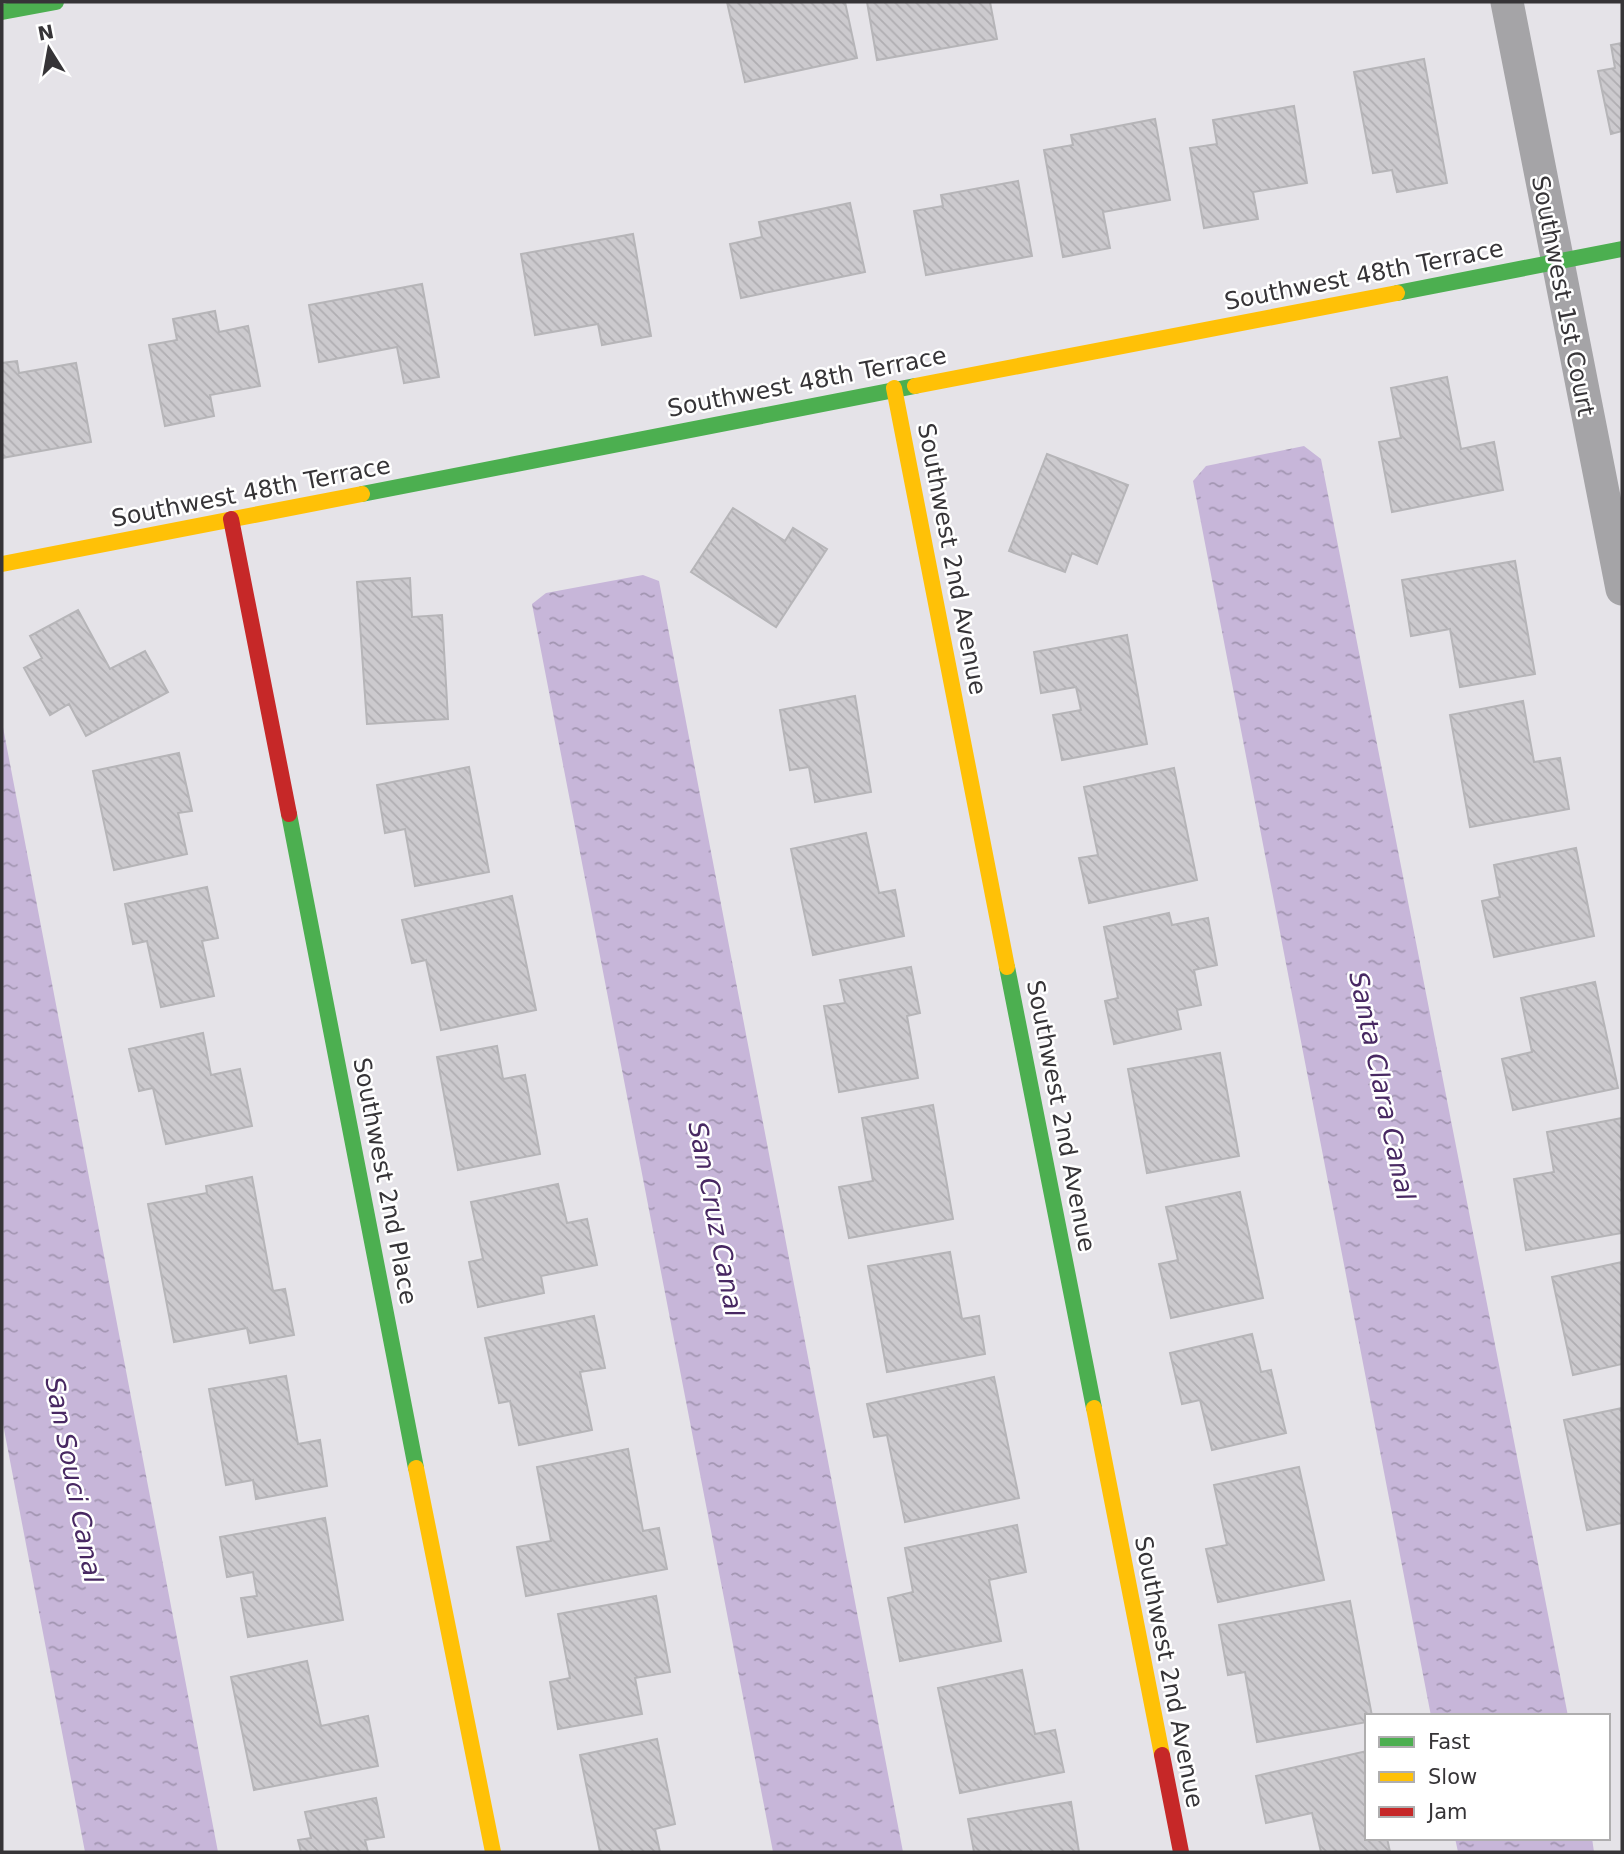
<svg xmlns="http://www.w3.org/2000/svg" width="1624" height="1854" viewBox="0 0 1624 1854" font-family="'DejaVu Sans',sans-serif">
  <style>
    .water { fill: url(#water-ripples) }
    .building { fill: url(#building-back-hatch); stroke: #b6b5b8; stroke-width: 2 }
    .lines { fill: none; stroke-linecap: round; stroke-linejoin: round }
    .street { stroke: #a5a4a7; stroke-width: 33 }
    .fast { stroke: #4caf50; stroke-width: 16 }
    .slow { stroke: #ffc107; stroke-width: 16 }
    .jam { stroke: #c62828; stroke-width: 16 }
    .labels { text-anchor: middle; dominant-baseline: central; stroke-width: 5; stroke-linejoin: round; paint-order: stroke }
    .street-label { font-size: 24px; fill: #363437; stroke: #fff }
    .water-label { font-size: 26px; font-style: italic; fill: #482862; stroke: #fff }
  </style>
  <defs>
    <pattern id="water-ripples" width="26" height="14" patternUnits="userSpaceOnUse" patternTransform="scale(1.75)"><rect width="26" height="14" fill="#c7b6d9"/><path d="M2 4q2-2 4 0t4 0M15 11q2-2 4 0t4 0" fill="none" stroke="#a295b1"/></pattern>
    <pattern id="building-back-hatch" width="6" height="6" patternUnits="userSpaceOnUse" patternTransform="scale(1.75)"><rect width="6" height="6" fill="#cccace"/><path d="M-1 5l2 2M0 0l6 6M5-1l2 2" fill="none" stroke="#b0aeb2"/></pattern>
  </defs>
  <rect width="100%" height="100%" fill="#e5e3e8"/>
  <path class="water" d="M1304,446L1321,459L1568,1716H1431L1193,481L1206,466Z
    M643,575L659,581L903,1852H773L532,604L546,593Z
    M2,722L218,1852H85L2,1419Z
    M1455,1838H1592L1594,1852H1458Z"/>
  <path class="building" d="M727,2H845L857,58L745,82Z
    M867,2H990L997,39L877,60Z
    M1622,43V131L1611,134L1598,71L1615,68L1611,45Z
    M1424,59L1447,183L1397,192L1392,170L1373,173L1354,72Z
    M1294,106L1307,183L1253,192L1258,219L1204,228L1190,148L1217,144L1213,120Z
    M1155,119L1170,200L1103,212L1110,248L1063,257L1044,150L1073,145L1071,135Z
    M1018,181L1032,256L926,275L914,211L943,206L941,195Z
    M850,203L865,272L741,298L730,244L762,237L759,222Z
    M633,234L651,336L602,345L598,324L535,335L521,254Z
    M422,284L439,377L404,383L397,347L319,362L309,305Z
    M215,311L219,332L248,326L260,386L210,395L214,416L165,426L149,345L177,340L173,319Z
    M17,361L19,373L76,363L91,442L2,458V363Z
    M1447,377L1461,449L1494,442L1503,490L1392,512L1379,442L1401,438L1391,388Z
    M1047,454L1128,485L1097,564L1072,553L1065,572L1009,551Z
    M733,508L785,541L793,528L827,549L776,627L691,572Z
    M1515,561L1535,674L1460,687L1450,629L1411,636L1402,580Z
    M410,578L412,617L442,615L448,719L367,724L357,582Z
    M78,610L110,669L145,651L168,692L86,736L69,704L50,715L24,668L42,658L30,636Z
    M1127,635L1147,744L1062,760L1053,715L1081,710L1076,687L1041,693L1034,652Z
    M855,696L871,792L815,802L809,767L790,770L780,710Z
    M1523,701L1534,762L1560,758L1569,809L1470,827L1450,715Z
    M179,753L192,811L178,813L187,854L114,870L93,771Z
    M469,767L489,872L415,886L405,829L385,833L377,785Z
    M1174,768L1197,880L1089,903L1079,858L1098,855L1084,787Z
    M866,833L879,893L895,890L904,936L813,955L791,849Z
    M1576,848L1594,936L1494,957L1482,901L1500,897L1494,865Z
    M207,887L218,938L202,941L214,996L161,1007L147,941L133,944L125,904Z
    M512,896L536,1010L441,1030L426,960L412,963L402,920Z
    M1169,913L1172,925L1208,918L1217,965L1194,970L1201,1005L1177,1010L1181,1029L1114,1044L1105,1001L1118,998L1104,927Z
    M911,967L920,1013L907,1016L918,1078L839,1092L824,1006L845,1003L840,980Z
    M1595,982L1618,1088L1513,1110L1502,1059L1532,1052L1521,998Z
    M203,1033L211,1075L240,1069L252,1126L166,1144L153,1088L139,1091L129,1049Z
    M497,1046L503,1079L525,1075L540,1154L458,1170L437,1057Z
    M1220,1053L1239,1156L1147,1173L1128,1069Z
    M933,1105L953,1219L849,1238L839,1187L873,1181L862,1118Z
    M1622,1118V1233L1526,1250L1514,1179L1554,1172L1547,1132Z
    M252,1177L273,1291L285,1289L294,1335L250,1343L247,1328L174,1342L148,1204L207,1193L206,1186Z
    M558,1184L567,1223L587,1219L597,1265L541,1276L544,1293L478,1307L469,1262L483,1259L471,1202Z
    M1240,1192L1263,1298L1171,1318L1159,1264L1178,1260L1166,1207Z
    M950,1252L962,1319L979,1316L985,1354L887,1372L868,1266Z
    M1622,1262V1364L1573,1375L1552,1277Z
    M594,1316L605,1368L580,1372L592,1430L519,1445L510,1401L499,1403L485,1338Z
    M1252,1334L1261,1372L1271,1370L1286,1433L1212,1450L1200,1400L1182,1404L1170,1353Z
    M286,1376L298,1444L320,1440L327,1486L256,1499L253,1480L226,1485L209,1389Z
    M994,1377L1019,1498L905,1522L887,1435L874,1437L867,1404Z
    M1622,1408V1523L1587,1530L1564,1420Z
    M628,1449L643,1531L659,1528L667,1569L526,1596L517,1547L551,1541L537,1467Z
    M1299,1467L1324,1580L1218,1602L1206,1549L1227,1545L1214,1485Z
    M325,1518L343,1620L248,1637L241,1598L257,1596L253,1572L227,1577L220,1537Z
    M1017,1525L1026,1572L989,1580L1001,1641L900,1661L888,1598L913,1592L905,1548Z
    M656,1596L670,1672L635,1678L642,1714L558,1729L550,1682L570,1678L558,1614Z
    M1350,1601L1372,1716H1367V1722L1257,1742L1245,1672L1228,1675L1219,1625Z
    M307,1661L321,1726L368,1716L378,1766L254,1790L231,1677Z
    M1022,1670L1035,1734L1055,1730L1064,1772L960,1793L938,1688Z
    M657,1739L675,1824L655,1829L660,1852H600L580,1755Z
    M1367,1751V1838H1387L1390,1852H1321L1312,1813L1266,1823L1256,1776Z
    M376,1798L384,1837L365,1840L368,1852H301L298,1840L311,1838L305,1812Z
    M1071,1802L1079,1852H974L968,1819Z"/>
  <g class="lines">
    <path class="street" d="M1507,2L1622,589"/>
    <path class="fast" d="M2,12L56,2
      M1397,293L1622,249
      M362,494L915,386
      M289,814L416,1468
      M1007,967L1094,1408"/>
    <path class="slow" d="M915,386L1397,293
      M894,388L1007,967
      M2,564L362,494
      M1094,1408L1162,1755
      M416,1468L493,1852"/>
    <path class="jam" d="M231,519L289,814
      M1162,1755L1181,1852"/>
  </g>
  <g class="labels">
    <g class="street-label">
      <text transform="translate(1364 275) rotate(-11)">Southwest 48th Terrace</text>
      <text transform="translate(1563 296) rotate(79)">Southwest 1st Court</text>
      <text transform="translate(807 382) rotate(-11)">Southwest 48th Terrace</text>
      <text transform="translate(251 492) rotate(-11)">Southwest 48th Terrace</text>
      <text transform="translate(952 559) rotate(79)">Southwest 2nd Avenue</text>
      <text transform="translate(1061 1116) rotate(79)">Southwest 2nd Avenue</text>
      <text transform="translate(385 1181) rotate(79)">Southwest 2nd Place</text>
      <text transform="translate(1169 1672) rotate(79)">Southwest 2nd Avenue</text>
    </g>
    <g class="water-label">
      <text transform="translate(1382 1086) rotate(78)">Santa Clara Canal</text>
      <text transform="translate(716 1219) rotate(79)">San Cruz Canal</text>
      <text transform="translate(74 1480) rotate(79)">San Souci Canal</text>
    </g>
  </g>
  <rect width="1624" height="1854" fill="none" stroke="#363437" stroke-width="7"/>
  <rect x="1365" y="1714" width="245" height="126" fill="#ffffff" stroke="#afaeaf" stroke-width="2"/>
  <rect x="1379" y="1737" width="35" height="10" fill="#4caf50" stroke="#afaeaf" stroke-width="2"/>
  <text x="1428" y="1749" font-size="21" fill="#363437">Fast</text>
  <rect x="1379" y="1772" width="35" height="10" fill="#ffc107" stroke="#afaeaf" stroke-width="2"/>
  <text x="1428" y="1784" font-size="21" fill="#363437">Slow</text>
  <rect x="1379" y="1807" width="35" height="10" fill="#c62828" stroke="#afaeaf" stroke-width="2"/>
  <text x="1428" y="1819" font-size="21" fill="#363437">Jam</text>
  <g transform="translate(49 49) rotate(349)" stroke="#ffffff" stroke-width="5" paint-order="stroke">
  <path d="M0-5L12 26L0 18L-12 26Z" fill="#363437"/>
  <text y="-10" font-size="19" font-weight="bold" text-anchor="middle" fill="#363437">N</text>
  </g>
</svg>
